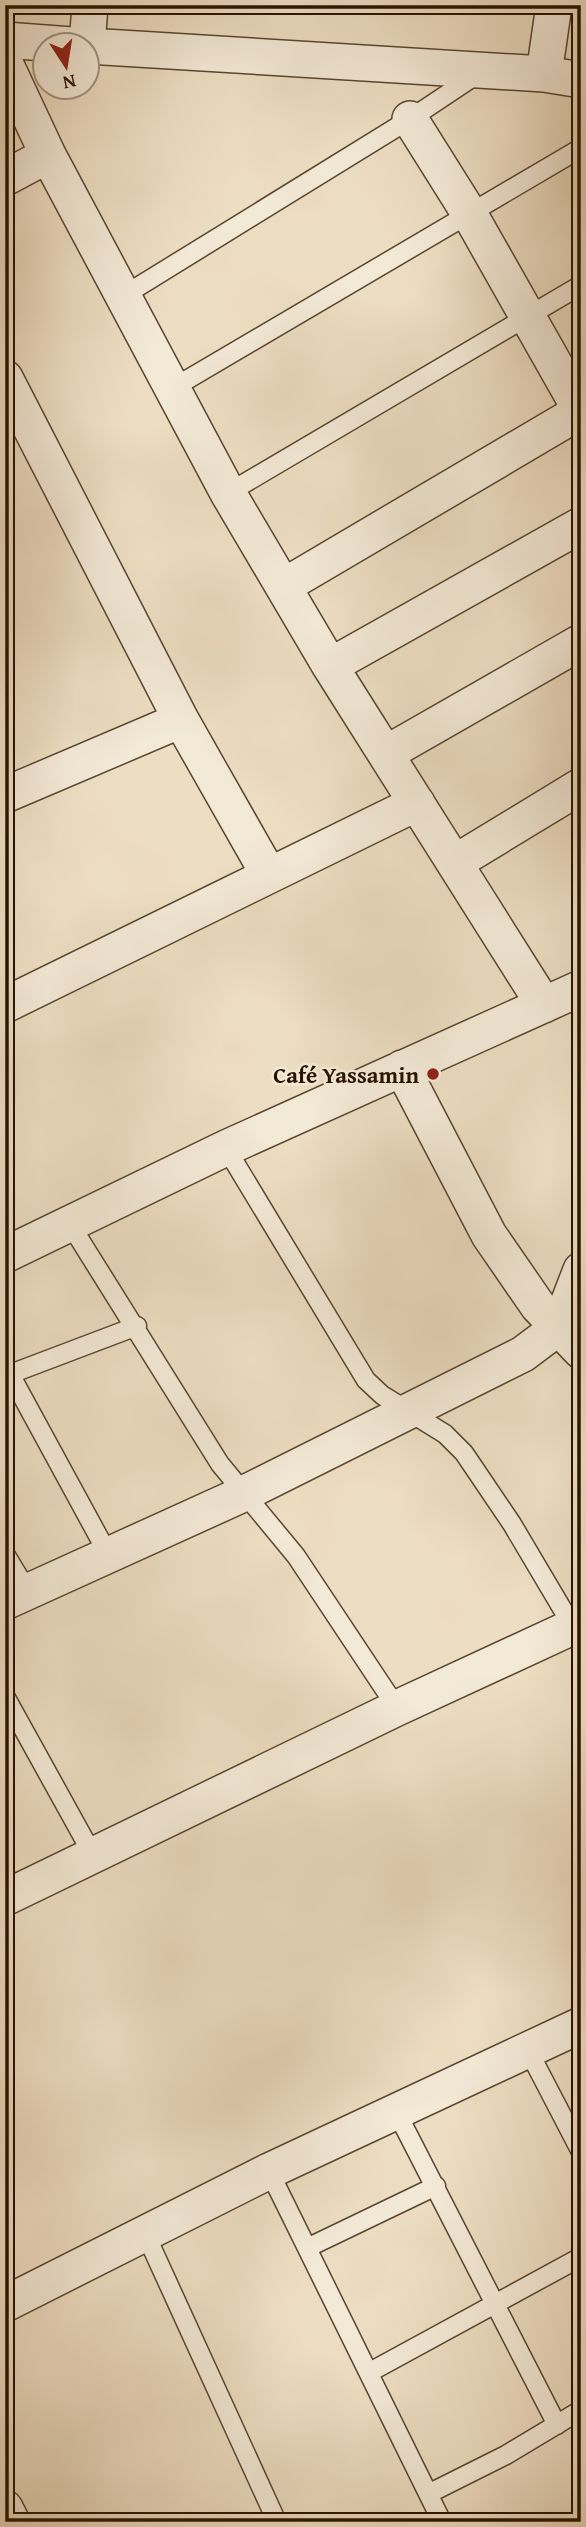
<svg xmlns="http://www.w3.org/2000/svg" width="586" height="2527" viewBox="0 0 586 2527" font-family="'Gentium Book Plus',serif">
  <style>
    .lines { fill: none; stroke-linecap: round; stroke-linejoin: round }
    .service-casing { stroke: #594630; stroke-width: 21 }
    .minor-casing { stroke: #594630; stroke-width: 38 }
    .service { stroke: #f3e9d7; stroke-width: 18 }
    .minor { stroke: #f3e9d7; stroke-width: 35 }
    .poi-dot { fill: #8f2418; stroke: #f3e9d7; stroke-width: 2.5 }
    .labels { text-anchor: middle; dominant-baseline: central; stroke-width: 5; stroke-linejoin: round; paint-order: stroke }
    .poi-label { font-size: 23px; font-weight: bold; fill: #281300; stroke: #f3e9d7; text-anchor: end }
  </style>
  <rect width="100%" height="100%" fill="#edddc2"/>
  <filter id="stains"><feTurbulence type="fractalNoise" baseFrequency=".00286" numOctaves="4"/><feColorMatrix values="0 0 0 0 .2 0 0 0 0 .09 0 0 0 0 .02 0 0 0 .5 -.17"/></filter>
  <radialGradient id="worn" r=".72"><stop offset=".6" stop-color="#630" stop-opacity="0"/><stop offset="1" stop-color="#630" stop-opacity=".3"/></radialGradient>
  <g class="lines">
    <defs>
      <path id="service" d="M123,296L410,119L479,73
        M173,388L581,148
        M228,493L581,285
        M226,1148L366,1380L382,1395L445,1434L464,1453L512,1524L573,1627
        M70,1224L220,1464L296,1556L397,1708
        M10,1374L108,1554
        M5,1376L137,1326
        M5,1554L28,1592
        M5,1696L94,1857
        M528,2050L581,2152
        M397,2113L557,2425
        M269,2171L442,2522
        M146,2235L277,2522
        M309,2247L436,2186
        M370,2372L581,2257
        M430,2493L506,2455L581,2410"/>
      <path id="minor" d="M5,40L85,46
        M87,46L90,5
        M88,46L544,74L581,80
        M5,63L48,155L228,493L330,666L544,1005
        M544,74L554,5
        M410,119L469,213L581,411
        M5,178L48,155
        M5,378L181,720L269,875
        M284,586L581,411
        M330,666L581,525
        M387,753L581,642
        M5,795L181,720
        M456,862L581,786
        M5,1005L417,803
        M402,1068L489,1235L538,1306L581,1351
        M5,1255L226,1148L581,988
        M5,1602L243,1494L523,1354L559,1327L581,1270
        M5,1898L397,1708L581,1623
        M5,2304L269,2171L581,2025
        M5,2508L12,2522"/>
    </defs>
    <use href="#service" class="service-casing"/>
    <use href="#minor" class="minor-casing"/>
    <use href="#service" class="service"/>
    <use href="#minor" class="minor"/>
  </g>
  <circle class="poi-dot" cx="433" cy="1074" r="7"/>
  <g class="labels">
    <g class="poi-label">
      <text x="419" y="1074">Café Yassamin</text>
    </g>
  </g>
  <rect width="586" height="2527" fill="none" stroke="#edddc2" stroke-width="28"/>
  <rect x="7" y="7" width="572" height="2513" fill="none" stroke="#281300" stroke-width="3.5"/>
  <rect x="14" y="14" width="558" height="2499" fill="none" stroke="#281300" stroke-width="2"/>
  <g transform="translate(66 66) rotate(168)"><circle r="33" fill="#f3e9d7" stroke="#a29381" stroke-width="2"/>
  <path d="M0-5L12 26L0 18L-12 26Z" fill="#8f2418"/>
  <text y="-10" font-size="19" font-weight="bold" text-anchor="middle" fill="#281300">N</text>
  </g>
  <rect width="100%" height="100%" filter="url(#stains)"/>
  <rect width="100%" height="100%" fill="url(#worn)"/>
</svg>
